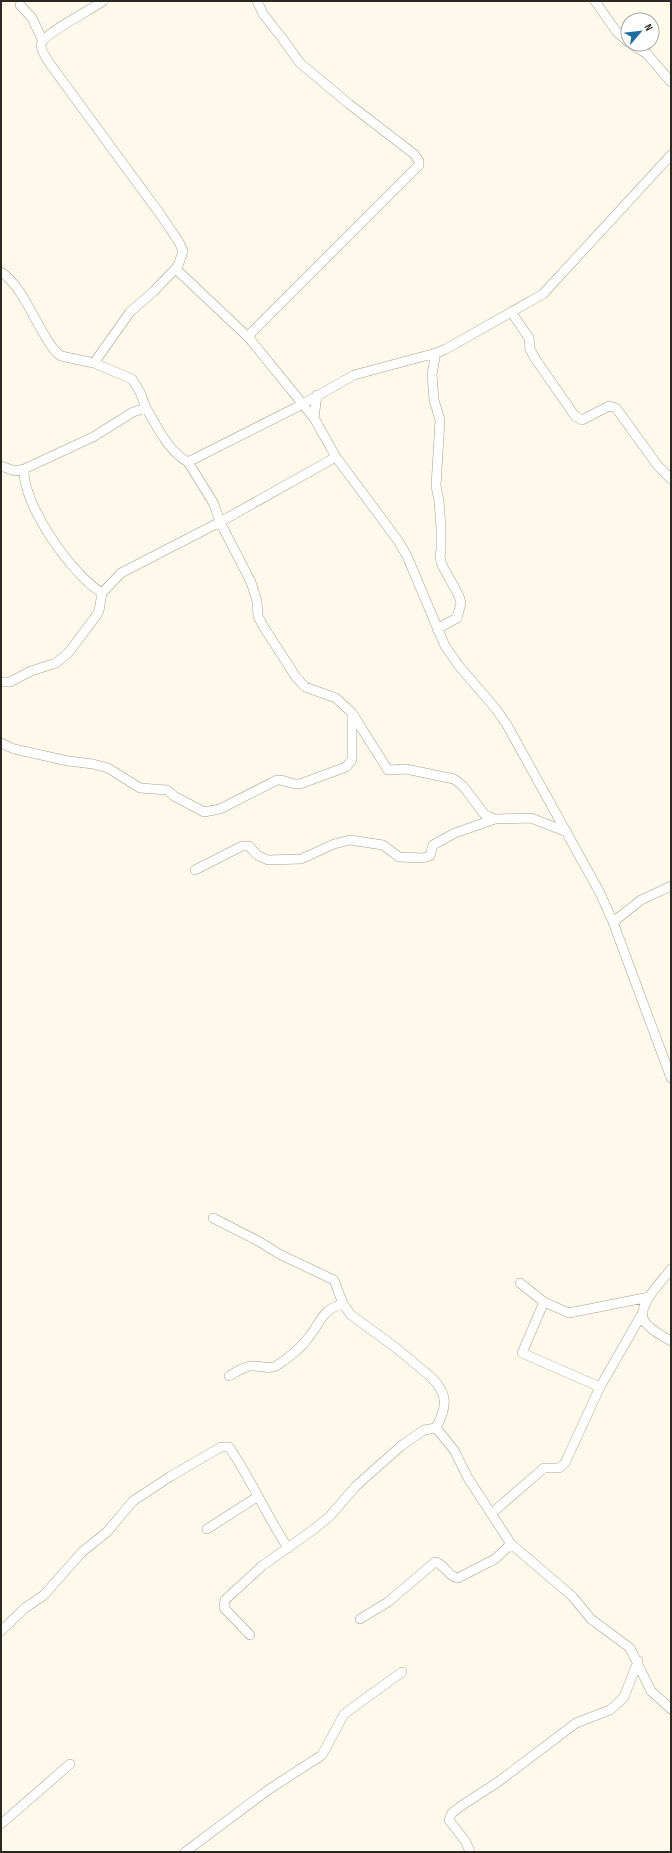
<svg xmlns="http://www.w3.org/2000/svg" width="672" height="1853" viewBox="0 0 672 1853" font-family="'Sofia Sans Condensed',sans-serif">
  <style>
    .lines { fill: none; stroke-linecap: round; stroke-linejoin: round }
    .minor-casing { stroke: #a6a08f; stroke-width: 10 }
    .minor { stroke: #fff; stroke-width: 9 }
  </style>
  <rect width="100%" height="100%" fill="#fef9ea"/>
  <g class="lines">
    <defs>
      <path id="minor" d="M103,1C91,10 44,33 41,44C40,50 47,59 50,64L160,214L179,242L183,251L178,266V271L249,338
        M257,1L263,14L282,38L300,63L349,104L414,154L419,161V165L252,332L249,338L314,418L336,457L399,542L407,556L445,646L459,666L496,709L507,725L600,893L613,922L671,1078
        M595,1L616,31L628,42
        M20,5L32,18L43,41
        M631,44L647,54L671,82
        M1,272C25,288 37,330 56,352L61,356L94,363L132,379L140,392L146,408
        M512,313L529,338L530,349L536,360L575,416L582,420L609,406L616,408L658,466L671,479
        M436,353L432,374L434,400L440,420L436,486L439,501L441,528V549L440,558L442,565L459,596L461,603L457,618L437,629
        M94,363L130,312L154,291L178,266
        M314,418L317,395
        M188,462L214,504L220,522L251,582L257,601L258,616L263,626L296,677L305,687L336,698L352,713L388,770L406,769L454,779L463,786L484,814L495,819L531,818L567,832
        M1,466L15,471L24,469L93,437L133,412L146,408C157,426 168,451 188,462L303,404L354,375L436,353L446,349L543,294L671,155
        M24,469C22,504 72,575 102,593
        M1,682H10L31,671L56,663L69,652L96,616L99,611L102,593L121,573L220,522L336,457
        M1,743L14,749L68,761L93,764L108,768L140,788L167,790L174,796L204,812L220,809L277,780C285,779 291,785 300,784L346,767L352,760V713
        M195,870L242,846H249L257,855L268,860L301,859L334,844L350,840L383,845L399,857L422,858L430,856L433,845L455,833L495,819
        M613,922L641,900L671,886
        M213,1218L260,1242L279,1254L334,1280L343,1304L351,1315L395,1347L431,1377C449,1395 447,1406 436,1428
        M671,1269C663,1280 636,1306 644,1320C648,1329 663,1336 671,1341
        M520,1283L544,1302L569,1313L649,1297
        M544,1302L522,1353L600,1387
        M229,1376C236,1372 243,1367 251,1366C260,1365 268,1370 276,1366C287,1359 301,1348 309,1337C321,1322 322,1309 343,1304
        M436,1428L454,1450L468,1478L511,1544L572,1596L591,1619L630,1648L651,1691L671,1709
        M492,1513L544,1468H559L565,1463L600,1387L642,1314
        M207,1529L257,1497
        M360,1619L388,1602L435,1562C445,1564 448,1577 458,1578L495,1559L511,1544
        M1,1631L25,1608L44,1595L82,1552L107,1532L133,1501L171,1476L221,1447H229C251,1479 266,1515 288,1548
        M250,1635L224,1608L225,1600L262,1566L313,1530L330,1516L356,1486L401,1446L424,1430L436,1428
        M1,1824L70,1764
        M185,1852L268,1790L322,1755L344,1714L402,1672
        M470,1852L466,1842L449,1820L452,1813L461,1806L498,1782L576,1723L610,1710L617,1704L624,1697L638,1661"/>
    </defs>
    <use href="#minor" class="minor-casing"/>
    <use href="#minor" class="minor"/>
  </g>
  <rect width="672" height="1853" fill="none" stroke="#2b2821" stroke-width="4"/>
  <g transform="translate(640 32) rotate(62)"><circle r="19" fill="#ffffff" stroke="#aaa9a6"/>
  <path d="M0-3L7 15L0 10L-7 15Z" fill="#1e6d9f"/>
  <text y="-6" font-size="11" font-weight="bold" text-anchor="middle" fill="#2b2821">N</text>
  </g>
</svg>
